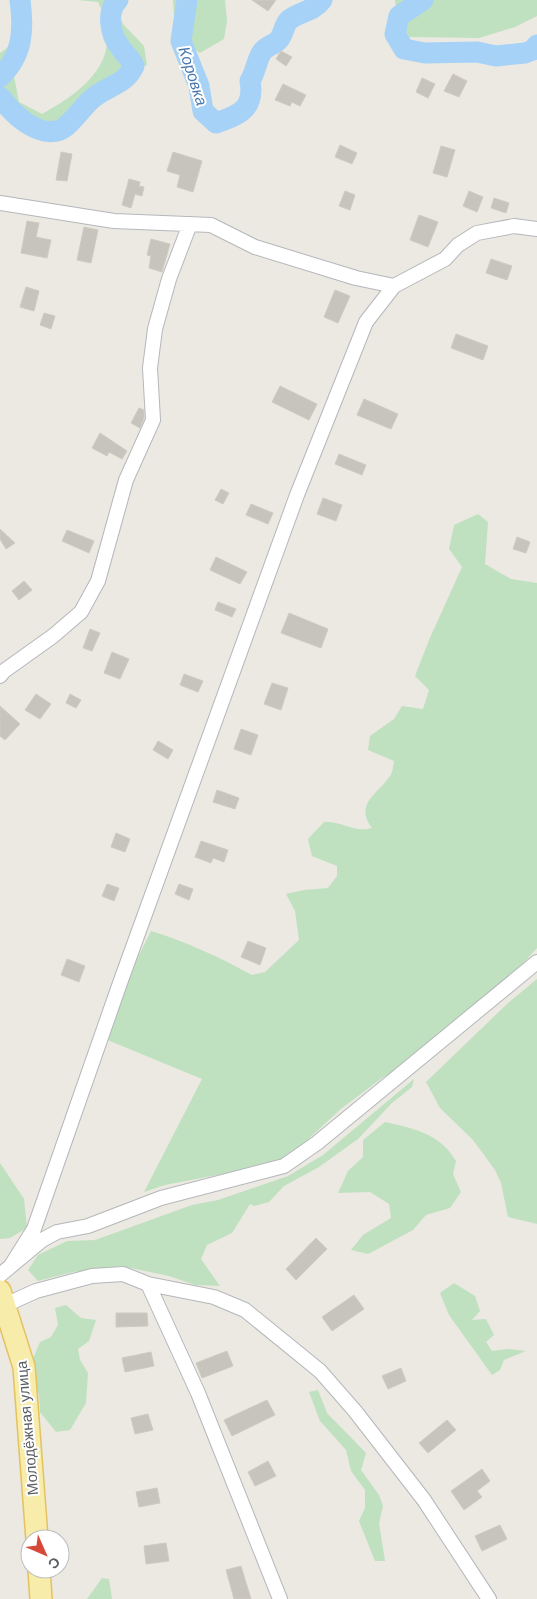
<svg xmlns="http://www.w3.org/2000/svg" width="537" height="1599" viewBox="0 0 537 1599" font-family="Arial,sans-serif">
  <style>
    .green { fill: #bfe1c0 }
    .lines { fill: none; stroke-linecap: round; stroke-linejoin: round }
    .river { stroke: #a6d2f7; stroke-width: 21 }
    .building { fill: #c7c4be; stroke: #cfcbc0 }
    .street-casing { stroke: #b4b7bb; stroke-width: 16 }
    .primary-casing { stroke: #e4c162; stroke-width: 24 }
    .street { stroke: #fff; stroke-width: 14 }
    .primary { stroke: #f7ecaa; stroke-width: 21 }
    .labels { text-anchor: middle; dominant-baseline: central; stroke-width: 4; stroke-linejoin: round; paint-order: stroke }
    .street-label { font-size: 15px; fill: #5a5d61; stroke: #fff }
    .water-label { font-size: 16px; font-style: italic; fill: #4879af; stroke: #fff }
  </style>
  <rect width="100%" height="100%" fill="#ebe9e1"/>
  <path class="green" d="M78,0H112L123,24L144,46L147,65L135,69C132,74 129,84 124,88C117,93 110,95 104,100C63,136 42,146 0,104V53L18,40L23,48L13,71L19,102L42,114C88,89 126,56 98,2Z
    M173,0H225L227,21L224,39L200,53L175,35Z
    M395,0H537V16L515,27L479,38L409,37L397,17Z
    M478,514L488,522L485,564L511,579L537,583V948L506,982L424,1053L382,1078L342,1108L291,1155L269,1165L165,1185L144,1192L202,1079L105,1039L138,957L151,931C187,942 219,957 252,975L265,972L299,940L295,911L286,894L304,890L328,888L337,876V866L312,856L308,839L324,822C344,821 353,833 372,828C354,804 377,795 390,776C393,772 393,766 394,761L368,750L370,736L394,719L402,706L423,709L429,690L415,676L429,640L462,567L449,549L454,525Z
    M537,979V1224L508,1217L501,1183L495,1170L473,1140L440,1108L426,1082L508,1003Z
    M414,1079L412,1087L392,1103L358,1139L319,1167L284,1186L269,1202L254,1206L250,1204L232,1233L207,1245L201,1259L220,1286L195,1285L169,1276L121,1266L73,1272L38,1281L28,1270L38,1255L67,1241L95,1240L192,1205L218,1200L288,1176L323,1155Z
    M385,1122C415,1129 439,1133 456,1161L453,1174L461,1192L450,1208L426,1215L413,1230L368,1254L351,1250L363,1235L391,1218L389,1204L370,1192L338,1193L348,1171L363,1157V1140Z
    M0,1163L24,1199L27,1228L10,1238L0,1239Z
    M454,1283L475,1296L480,1311L472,1320L486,1319L494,1335L486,1342L492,1351L507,1349L526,1351L504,1360L500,1370L492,1375L449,1315L440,1293Z
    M66,1305L81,1318L96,1320L89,1341L78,1349L80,1360L88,1373L86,1403L70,1430L56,1432L40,1412L39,1395L34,1380L32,1361L40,1342L51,1337L58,1325L55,1308Z
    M318,1390L327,1413L366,1453L361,1470L379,1495L383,1506L379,1523L385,1561H375L359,1521L365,1508V1490L351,1471L346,1450L320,1421L309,1392Z
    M102,1578L109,1579L112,1599H87Z"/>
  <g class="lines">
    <path class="river" d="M187,0L181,41L199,86L203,111L216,123C239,115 255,109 250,81C256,71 257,59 262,52C267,45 276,45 280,38C284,32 284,25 289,20C300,11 313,12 322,0
      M423,0L399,16L395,34L404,49L425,53L477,52L496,56L525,53L533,50L537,45
      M0,77C23,55 24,30 20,0
      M0,97C13,114 37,138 60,130C70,126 84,105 93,98C109,85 125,85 134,66C130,57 125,55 120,47C110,35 106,11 118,0"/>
  </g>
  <path class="building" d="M252,0H276L268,11Z
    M281,51L292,57L286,66L276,59Z
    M453,74L467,81L459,97L444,91Z
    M422,78L435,84L428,98L416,92Z
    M283,84L306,95L300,106L292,102L290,106L275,100Z
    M340,145L357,153L352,164L335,157Z
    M441,146L455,150L447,177L433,173Z
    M61,152L72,154L67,181L56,180Z
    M173,152L202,161L193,192L177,187L180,175L167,171Z
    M129,179L140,182L139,186L144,187L142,196L135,194L131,208L122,205Z
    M345,191L355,195L350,210L339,206Z
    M469,191L483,197L477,212L463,206Z
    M494,198L509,203L506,213L491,208Z
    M419,215L438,222L428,247L410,240Z
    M27,221L39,223L36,237L51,240L47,258L21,253Z
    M84,227L98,230L91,263L77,260Z
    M151,239L170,244L162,272L149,268L151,256L147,255Z
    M491,259L512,266L507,280L486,273Z
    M26,287L39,291L34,311L20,307Z
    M335,290L350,296L338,323L324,317Z
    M44,313L55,316L51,329L40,325Z
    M456,334L488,346L483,360L451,348Z
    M280,386L317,404L309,420L272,402Z
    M364,399L398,414L391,429L357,415Z
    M139,408L144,410V418L140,428L131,423Z
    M100,433L127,451L122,459L109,452L107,456L92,448Z
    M339,454L366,465L362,475L335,464Z
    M221,489L229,493L223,504L215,500Z
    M323,498L342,505L336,521L317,514Z
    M251,504L273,513L268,524L246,515Z
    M0,529L15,543L6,549L0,539Z
    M67,530L94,541L89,553L62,541Z
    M517,537L530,542L526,553L513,549Z
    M216,557L247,572L240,584L210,570Z
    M24,581L32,590L19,600L12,591Z
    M218,602L236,609L232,617L215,610Z
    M289,613L328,629L321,648L281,633Z
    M90,629L100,633L92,651L83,648Z
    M112,652L129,659L120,679L104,673Z
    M184,674L203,681L198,692L180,685Z
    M272,683L288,688L281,710L264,704Z
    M36,694L51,704L40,719L25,710Z
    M70,694L81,700L76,708L66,703Z
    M0,706L20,724L5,740L0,736Z
    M241,729L258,735L251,755L234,749Z
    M158,741L173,750L168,759L153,750Z
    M217,790L239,798L235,809L213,802Z
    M116,833L130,839L125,852L111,847Z
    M201,841L228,850L224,862L213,858L211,863L195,857Z
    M107,884L119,888L114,901L102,896Z
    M179,884L193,889L189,900L175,894Z
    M248,941L266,948L260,965L241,957Z
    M67,959L85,966L79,982L61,975Z
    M316,1238L327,1249L296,1280L286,1269Z
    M354,1295L364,1309L332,1331L322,1317Z
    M116,1313H147L148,1326L116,1327Z
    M227,1351L233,1366L202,1378L196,1363Z
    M151,1352L154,1366L125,1372L122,1358Z
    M401,1368L406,1381L388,1389L382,1376Z
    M267,1400L275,1415L232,1436L224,1420Z
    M148,1414L153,1430L135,1434L131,1418Z
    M447,1420L456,1430L428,1453L419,1443Z
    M268,1461L276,1476L255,1486L248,1472Z
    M482,1469L490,1481L477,1491L482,1497L464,1510L451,1491Z
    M157,1488L160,1503L139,1507L136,1492Z
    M500,1525L507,1539L482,1551L475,1536Z
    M166,1543L169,1561L146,1564L144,1546Z
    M241,1566L251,1599H234L226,1570Z"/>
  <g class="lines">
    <defs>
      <path id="street" d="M0,203L114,221L211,225L255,247L356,278L394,286
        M0,676L4,671L53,636L81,612L98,581L126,480L153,420L150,368L155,329L169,279L190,224
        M12,1264L34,1229L120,983L297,495L366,322L394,286L445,259L458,245L477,233L514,226L537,229
        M0,1275L42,1240L57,1232L88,1226L161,1198L284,1166L317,1143L537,962
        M148,1284L198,1393L280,1599
        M5,1305L36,1291L92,1276L123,1274L148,1284L214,1297L245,1310L320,1371L355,1411L424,1500L489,1599"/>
      <path id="primary" d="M0,1291L24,1367L37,1539
        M39,1569L41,1599"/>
    </defs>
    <use href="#street" class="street-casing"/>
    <use href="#primary" class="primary-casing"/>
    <use href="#street" class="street"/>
    <use href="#primary" class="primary"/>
  </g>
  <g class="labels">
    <g class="street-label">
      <text transform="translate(27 1428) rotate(-95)">Молодёжная улица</text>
    </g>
    <g class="water-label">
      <text transform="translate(193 76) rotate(72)">Коровка</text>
    </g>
  </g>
  <g transform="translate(45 1554) rotate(135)"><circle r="24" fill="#ffffff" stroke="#bdbec0"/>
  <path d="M0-4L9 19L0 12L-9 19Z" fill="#d8483a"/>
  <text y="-8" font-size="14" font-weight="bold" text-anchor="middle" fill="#5a5d61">С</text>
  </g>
</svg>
